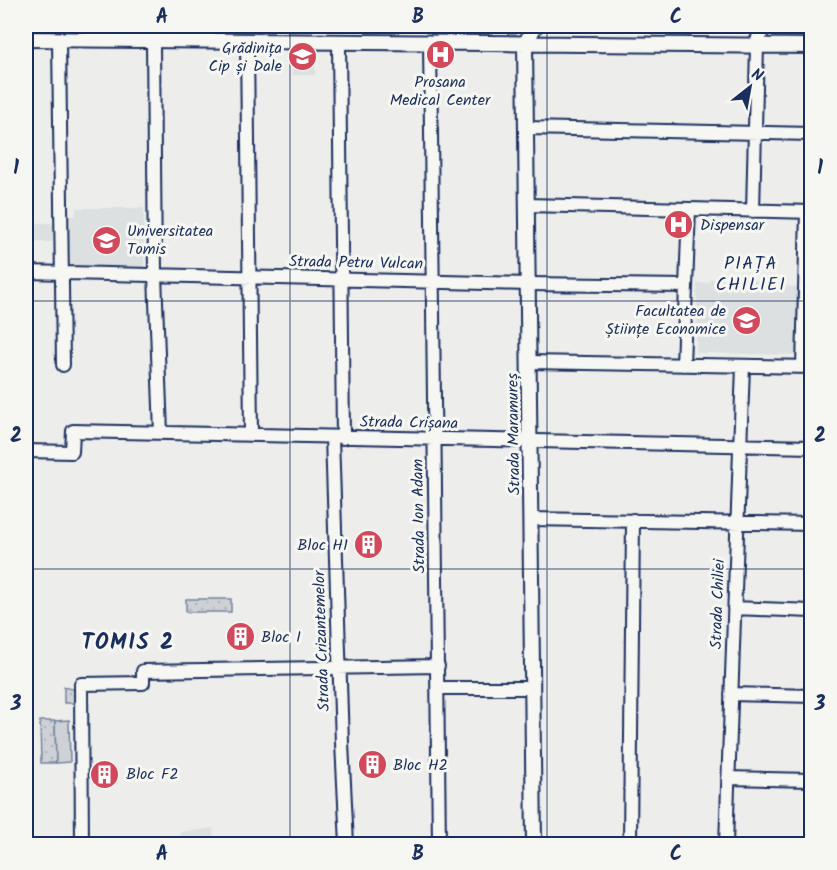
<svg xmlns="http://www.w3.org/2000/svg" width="837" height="870" viewBox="0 0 837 870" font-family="Kalam,sans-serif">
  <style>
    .built { fill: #dde0e1 }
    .green { fill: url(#green-dots); stroke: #74809a; stroke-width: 1.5 }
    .pitch { fill: #ced2d7; stroke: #74809a; stroke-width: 1.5 }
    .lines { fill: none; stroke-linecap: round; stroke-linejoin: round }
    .minor-casing { stroke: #1b2f5e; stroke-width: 16 }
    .tertiary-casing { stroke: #1b2f5e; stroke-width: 18 }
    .minor { stroke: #f6f6f2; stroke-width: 12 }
    .tertiary { stroke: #f6f6f2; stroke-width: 14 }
    .grid { fill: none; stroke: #1b2f5e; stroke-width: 1.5; stroke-opacity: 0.55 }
    .labels { text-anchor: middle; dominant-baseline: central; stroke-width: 6; stroke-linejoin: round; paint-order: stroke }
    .poi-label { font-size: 16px; fill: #1b2f5e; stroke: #f6f6f2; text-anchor: start }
    .street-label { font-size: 16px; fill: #1b2f5e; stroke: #f6f6f2 }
    .neighbourhood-label { font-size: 18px; letter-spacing: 1.5px; fill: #1b2f5e; stroke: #f6f6f2 }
    .district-label { font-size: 22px; font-weight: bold; letter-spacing: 1.5px; fill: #1b2f5e; stroke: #f6f6f2 }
    .neatline { fill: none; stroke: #1b2f5e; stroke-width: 2 }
    .grid-label { font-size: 20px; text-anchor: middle; font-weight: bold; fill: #1b2f5e }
  </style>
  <defs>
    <pattern id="green-dots" width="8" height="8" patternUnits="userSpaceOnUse" patternTransform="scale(1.5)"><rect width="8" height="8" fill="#ced2d7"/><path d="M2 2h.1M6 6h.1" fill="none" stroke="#b0b5bb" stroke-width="1.8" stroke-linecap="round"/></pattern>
  </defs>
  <rect width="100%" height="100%" fill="#edeeec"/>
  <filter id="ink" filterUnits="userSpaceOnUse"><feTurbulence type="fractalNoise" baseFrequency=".0167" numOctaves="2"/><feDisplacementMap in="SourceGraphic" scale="12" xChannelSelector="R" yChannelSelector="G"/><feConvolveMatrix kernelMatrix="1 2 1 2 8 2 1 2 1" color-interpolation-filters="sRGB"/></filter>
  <g filter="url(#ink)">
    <path class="built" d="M292,50H315V75H292Z
      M76,208H144V265L142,268L71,267L67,264V216H76Z
      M26,223H53V242H26Z
      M710,279L783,281L784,286L798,287L797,355L696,353L697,283H709Z
      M213,828L214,844H158L164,841L179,839L181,832Z"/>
    <path class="green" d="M186,599H231V612H186Z
      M64,687L76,690L78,703H64Z
      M40,721H55L56,763H41Z"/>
    <path class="pitch" d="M69,720L70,762L56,763L55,721Z"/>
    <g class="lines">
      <defs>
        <path id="minor" d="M59,40L63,365
          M153,41L155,275L161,433
          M247,41L251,435
          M339,42L343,438
          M430,43L439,844
          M526,128L812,134
          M527,205L812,212
          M753,211L757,46
          M26,272L529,284L686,286
          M529,362L812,367
          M683,365L689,209
          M803,367L807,212
          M332,437L342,743L347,844
          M26,451L72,452L73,431L812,447
          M531,519L812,524
          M734,608L812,611
          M438,688H533
          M731,694L812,696
          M728,778L812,780
          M82,844L81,684L143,683V671L438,666
          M630,844L633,520
          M726,844L743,366"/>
        <path id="tertiary" d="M26,39L812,46
          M153,41L162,26
          M757,46L762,26
          M534,844L525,44L535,26"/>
      </defs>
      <use href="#minor" class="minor-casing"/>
      <use href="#tertiary" class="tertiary-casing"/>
      <use href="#minor" class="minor"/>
      <use href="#tertiary" class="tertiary"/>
    </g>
  </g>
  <path class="grid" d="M290,26V844M547,26V844M26,301H812M26,569H812"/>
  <defs>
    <symbol id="hospital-disc" viewBox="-11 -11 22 22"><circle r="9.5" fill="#d1495b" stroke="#f6f6f2"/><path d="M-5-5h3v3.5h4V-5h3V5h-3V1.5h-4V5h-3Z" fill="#fff"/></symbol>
    <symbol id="school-disc" viewBox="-11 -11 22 22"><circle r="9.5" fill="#d1495b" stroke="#f6f6f2"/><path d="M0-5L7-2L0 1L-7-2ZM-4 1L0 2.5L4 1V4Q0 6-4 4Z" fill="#fff"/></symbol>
    <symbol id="university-disc" viewBox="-11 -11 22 22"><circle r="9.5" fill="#d1495b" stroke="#f6f6f2"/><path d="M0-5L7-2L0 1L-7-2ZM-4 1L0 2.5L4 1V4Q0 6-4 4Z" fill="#fff"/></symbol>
    <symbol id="building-disc" viewBox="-11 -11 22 22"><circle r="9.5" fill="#d1495b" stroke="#f6f6f2"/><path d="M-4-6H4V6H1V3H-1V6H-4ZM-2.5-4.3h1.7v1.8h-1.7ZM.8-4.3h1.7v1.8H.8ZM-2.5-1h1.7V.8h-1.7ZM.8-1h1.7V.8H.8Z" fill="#fff"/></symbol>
  </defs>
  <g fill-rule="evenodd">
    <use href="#hospital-disc" x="424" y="38" width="33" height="33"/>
    <use href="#school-disc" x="286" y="40" width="33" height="33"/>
    <use href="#hospital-disc" x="662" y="208" width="33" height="33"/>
    <use href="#university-disc" x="90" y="224" width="33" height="33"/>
    <use href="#university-disc" x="730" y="304" width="33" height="33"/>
    <use href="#building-disc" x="352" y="528" width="33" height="33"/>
    <use href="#building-disc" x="224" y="620" width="33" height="33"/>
    <use href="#building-disc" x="356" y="748" width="33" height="33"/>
    <use href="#building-disc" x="88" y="758" width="33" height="33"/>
  </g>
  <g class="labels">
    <g class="poi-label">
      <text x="282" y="48" text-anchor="end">Grădinița<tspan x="282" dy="18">Cip și Dale</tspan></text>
      <text x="440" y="82" text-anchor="middle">Prosana<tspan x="440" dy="18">Medical Center</tspan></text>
      <text x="700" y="225">Dispensar</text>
      <text x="127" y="231">Universitatea<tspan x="127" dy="18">Tomis</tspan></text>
      <text x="726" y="311" text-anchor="end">Facultatea de<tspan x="726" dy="18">Științe Economice</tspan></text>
      <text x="348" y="545" text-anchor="end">Bloc H1</text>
      <text x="261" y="637">Bloc I</text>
      <text x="393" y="765">Bloc H2</text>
      <text x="126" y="774">Bloc F2</text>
    </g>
    <g class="street-label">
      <text transform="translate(356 263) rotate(1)">Strada Petru Vulcan</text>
      <text transform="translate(409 423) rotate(1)">Strada Crișana</text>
      <text transform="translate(514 434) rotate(-91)">Strada Maramureș</text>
      <text transform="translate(419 516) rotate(-91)">Strada Ion Adam</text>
      <text transform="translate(718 604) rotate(-88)">Strada Chiliei</text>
      <text transform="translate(322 641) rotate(-92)">Strada Crizantemelor</text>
    </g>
    <g class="neighbourhood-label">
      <text x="751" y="264">PIAȚA<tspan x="751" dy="21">CHILIEI</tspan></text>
    </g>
    <g class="district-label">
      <text x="128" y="643">TOMIS 2</text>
    </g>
  </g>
  <rect width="837" height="870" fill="none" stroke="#f6f6f2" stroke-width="66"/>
  <g transform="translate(750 87) rotate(31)" stroke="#f6f6f2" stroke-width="4.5" paint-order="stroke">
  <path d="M0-4.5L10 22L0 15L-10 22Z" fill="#1b2f5e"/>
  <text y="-9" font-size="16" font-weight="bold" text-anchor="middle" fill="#1b2f5e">N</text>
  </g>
  <rect x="33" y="33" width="771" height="804" class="neatline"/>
  <g class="grid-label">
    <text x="162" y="23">A</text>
    <text x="418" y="23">B</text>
    <text x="676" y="23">C</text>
    <text x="16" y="174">1</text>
    <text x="820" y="174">1</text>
    <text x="16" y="442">2</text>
    <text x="820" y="442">2</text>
    <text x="16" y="710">3</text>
    <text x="820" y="710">3</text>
    <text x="162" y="860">A</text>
    <text x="418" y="860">B</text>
    <text x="676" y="860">C</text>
  </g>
</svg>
